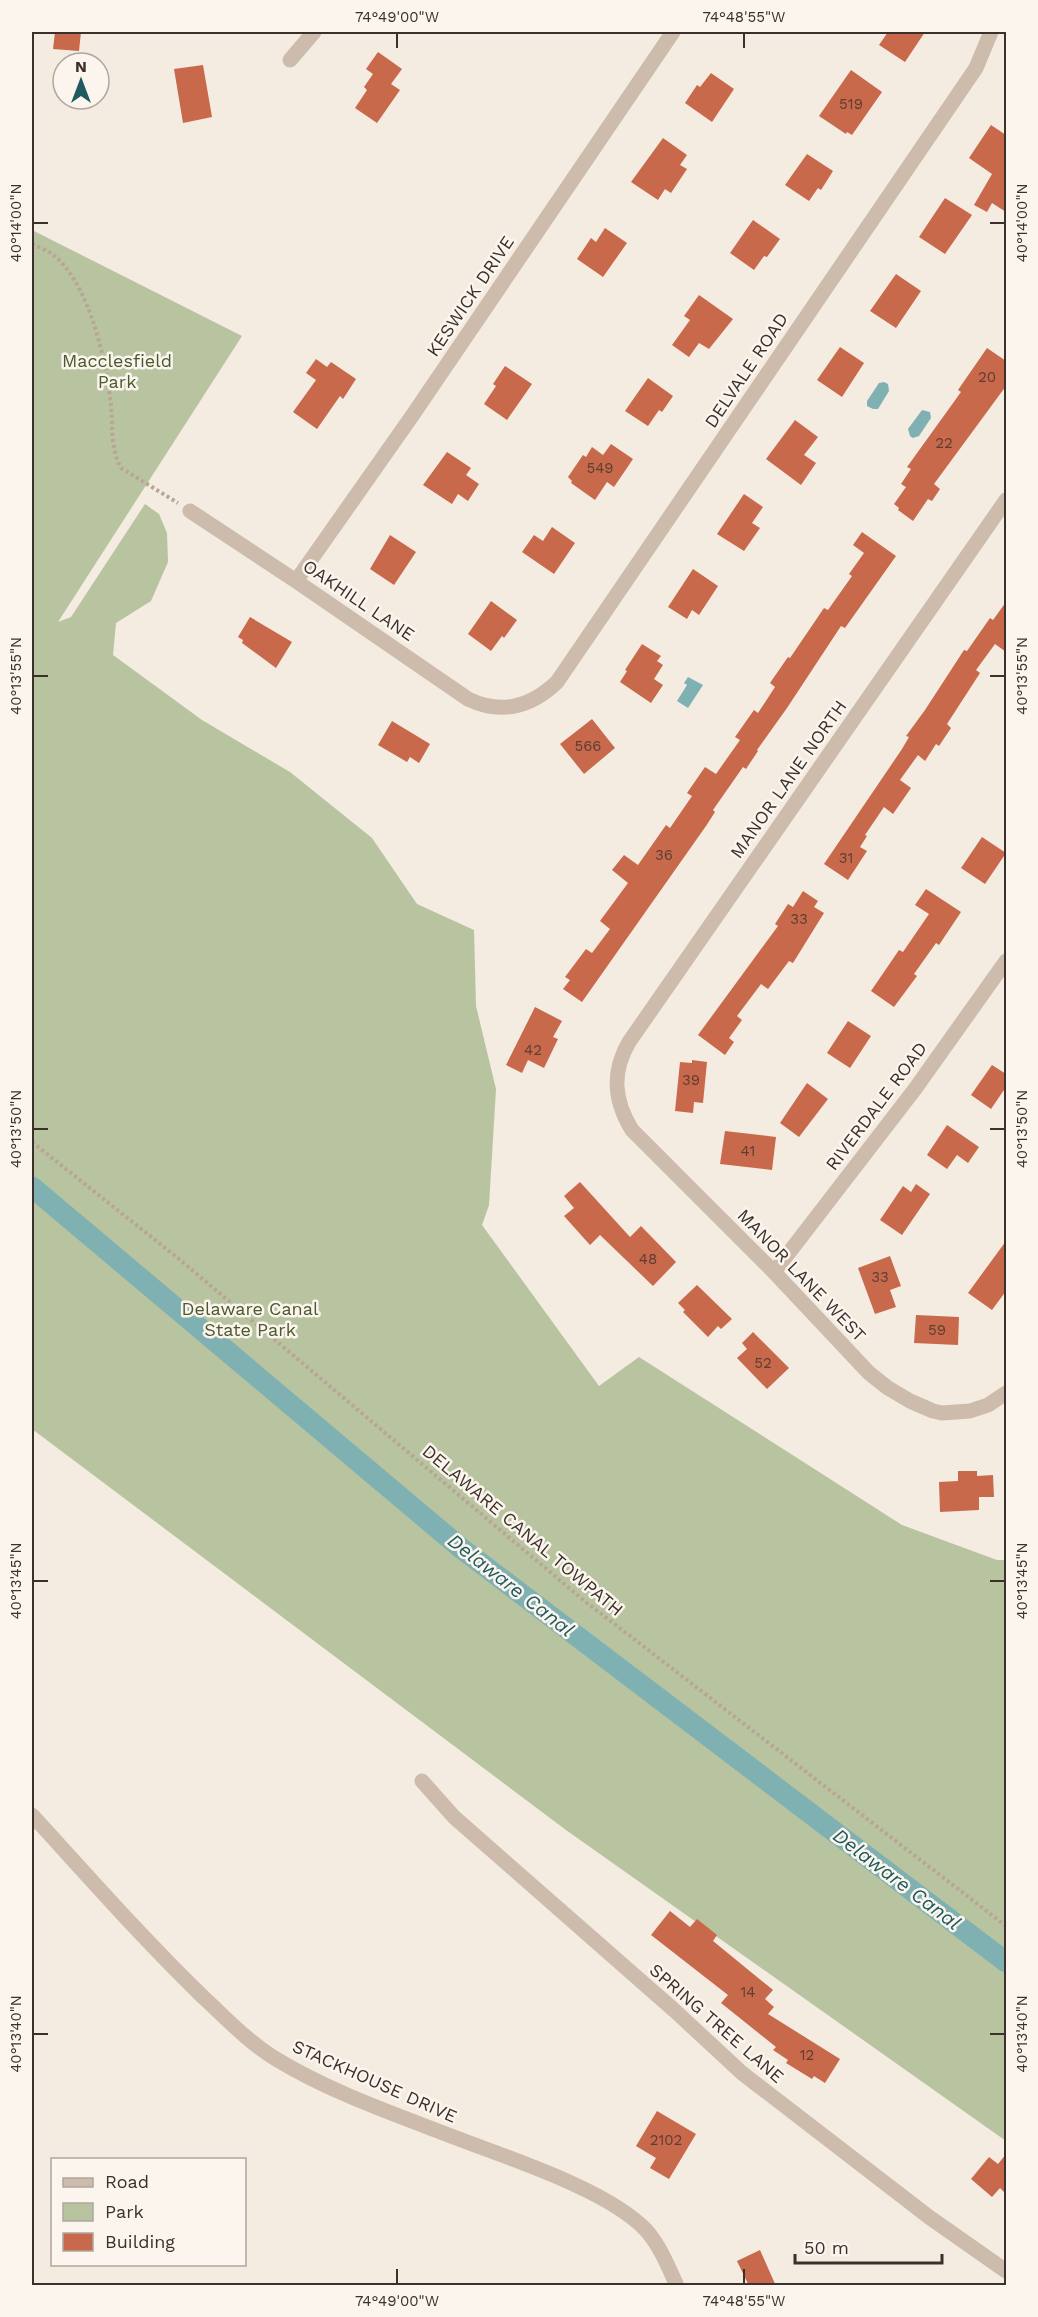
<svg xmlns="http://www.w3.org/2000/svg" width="1038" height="2317" viewBox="0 0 1038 2317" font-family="'Work Sans',sans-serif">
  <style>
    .green { fill: #b8c4a0 }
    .water { fill: #7fb0b2 }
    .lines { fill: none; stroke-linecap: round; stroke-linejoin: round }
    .canal { stroke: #7fb0b2; stroke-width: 21 }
    .building { fill: #c8694b }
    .path { stroke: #b9a596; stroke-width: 4; stroke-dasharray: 3 3; stroke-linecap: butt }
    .minor { stroke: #cdbbac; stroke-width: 15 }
    .ticks { fill: none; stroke: #3b302b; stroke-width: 2 }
    .labels { text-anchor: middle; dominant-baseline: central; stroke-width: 5; stroke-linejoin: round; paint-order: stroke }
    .number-label { font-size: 15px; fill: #5e3e33 }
    .street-label { font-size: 18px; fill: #3b302b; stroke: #fbf5ee }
    .park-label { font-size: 18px; fill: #4a5a2e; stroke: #fbf5ee }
    .water-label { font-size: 20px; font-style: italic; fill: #1f5a5e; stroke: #fbf5ee }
    .neatline { fill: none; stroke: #3b302b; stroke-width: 2 }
    .ticks-label { font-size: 15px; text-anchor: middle; fill: #3b302b }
  </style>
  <rect width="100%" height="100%" fill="#f4ebe1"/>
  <path class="green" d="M32,230L242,336L58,622L71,617L145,504L159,514L167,533L168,562L151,601L116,623L113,655L202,720L290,772L372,838L417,904L474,930L476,1006L496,1089L489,1205L482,1225L599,1386L639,1357L902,1525L997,1560H1006V2141L566,1830L32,1429Z"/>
  <path class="water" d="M884,382L888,384L889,391L878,409H873L867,406V401L879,383Z
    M922,410L930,412L931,418L919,436L913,438L910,436L908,429Z
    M688,677L703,685L688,708L677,701L687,685L684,683Z"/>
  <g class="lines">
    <path class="canal" d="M32,1187L462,1549L1006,1962"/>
  </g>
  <path class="building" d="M55,32H81L79,51L53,49Z
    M888,32H925L905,62L879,45Z
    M378,52L402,69L391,84L400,90L377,123L355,108L367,90L364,87L373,74L366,69Z
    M203,65L212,117L183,123L174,69Z
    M851,70L882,92L852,135L847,132L846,134L819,116Z
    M711,73L734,89L712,122L685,103L697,85L700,87Z
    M991,125L1006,135V212L992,203L987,212L974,205L992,174L969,158Z
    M663,138L687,155L680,165L687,169L671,193L665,189L658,200L631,182Z
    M807,154L833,171L821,190L818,188L809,201L785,185Z
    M945,198L972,215L945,254L919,237Z
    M753,220L780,239L767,257L764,256L754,270L730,253Z
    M605,228L627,243L603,277L577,259L591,238L596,242Z
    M896,274L921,291L896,328L870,311Z
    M699,295L733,319L709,349L699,343L689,357L672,345L690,320L684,316Z
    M840,347L864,363L842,397L817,380Z
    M987,348L1006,361V386L934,484L940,489L932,501L928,499L913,521L898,510L899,508L894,504L906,487L901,484L911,469L907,467L961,392L958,390Z
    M316,359L327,367L331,362L356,379L343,399L340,396L317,429L293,412L316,380L306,373Z
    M505,366L532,384L507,420L484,404L496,386L493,384Z
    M648,378L673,396L662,412L659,410L648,426L625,411Z
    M795,420L818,437L804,455L816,463L801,485L766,459Z
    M611,444L633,459L614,487L607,482L595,500L571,483L572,481L568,477L583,455L586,457L592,447L603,455Z
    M447,452L471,468L466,475L479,484L468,501L458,494L452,504L423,485Z
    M744,494L763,507L752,523L760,528L744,551L717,534Z
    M552,527L575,543L554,574L522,552L534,535L543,541Z
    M862,532L896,556L845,628L841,626L787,708L757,750L758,751L746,769L743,767L713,810L715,812L706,826L582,1002L563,989L570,980L565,977L586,949L592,953L610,929L600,921L628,883L612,870L624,855L638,865L666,825L670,828L692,796L687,793L705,767L716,774L740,740L735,737L754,710L758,713L775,687L770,683L788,657L790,658L824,608L828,610L852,576L849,574L864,553L853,545Z
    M390,535L416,552L394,585L370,569Z
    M693,569L718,586L699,615L692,610L687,619L668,607Z
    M491,601L517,620L504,638L502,636L491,651L468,634Z
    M1006,602V652L995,644L976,670L980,673L947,724L951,728L939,746L936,744L925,761L918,755L900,780L911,788L893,814L884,807L865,835L867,836L860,847L867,851L848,880L824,864L902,749L909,737L906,736L925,710L964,650L967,651L990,618L993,620Z
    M250,617L292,642L276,668L242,643L243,640L238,637Z
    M642,644L661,656L657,661L663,665L654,679L663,685L651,703L620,682L627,671L625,670Z
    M592,719L615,748L584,774L560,744Z
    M392,721L430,744L419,763L410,757L407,762L378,745Z
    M982,837L1006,853L985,884L961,868Z
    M926,889L961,912L939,945L936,943L914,974L917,976L894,1007L871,991L899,950L903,952L929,914L915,905Z
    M803,891L818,901L814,907L824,913L793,963L789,961L768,989L761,984L737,1016L742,1020L729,1038L734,1042L725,1055L698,1035L778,926L775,924L788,904L793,907Z
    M535,1007L562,1021L553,1037L558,1039L544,1068L528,1060L522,1073L506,1065Z
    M848,1021L871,1036L850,1068L827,1053Z
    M692,1060L707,1062L703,1103L694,1102L693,1113L675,1111L680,1062L692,1063Z
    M992,1065L1006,1074V1087L991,1109L971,1095Z
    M807,1083L828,1099L799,1137L780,1123Z
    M947,1125L979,1147L968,1163L957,1155L947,1169L927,1155Z
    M725,1131L776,1137L772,1170L720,1164Z
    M580,1182L630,1237L641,1226L676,1262L653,1286L600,1235L590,1245L564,1216L574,1208L564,1196Z
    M916,1184L930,1194L902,1235L880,1220L903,1186L911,1192Z
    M1006,1241V1291L992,1310L968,1293Z
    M890,1256L901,1286L890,1290L896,1307L875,1314L858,1268Z
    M697,1285L732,1319L721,1329L718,1326L708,1337L683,1312L685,1310L678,1303Z
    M916,1315L959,1317L958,1345L914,1343Z
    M753,1332L789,1368L767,1389L737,1358L747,1349L742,1343Z
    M958,1471H977V1476L993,1475L994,1497H979V1510L940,1512L939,1482L958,1481Z
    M670,1911L690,1927L697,1919L717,1935L713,1941L773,1990L765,1999L774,2007L768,2014L840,2059L825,2083L814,2076L812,2079L786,2063L788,2060L773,2050L776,2047L721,2003L728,1995L651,1935Z
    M657,2111L696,2134L669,2179L650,2168L656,2158L636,2146Z
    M1006,2154V2194L1000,2188L992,2197L971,2179L989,2157L998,2164Z
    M760,2250L776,2286H749L737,2261Z"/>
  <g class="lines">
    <path class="path" d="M32,244C41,248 52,252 59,260C91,292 106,361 111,405C113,426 110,448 121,468L178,503
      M32,1142L179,1259L582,1599L1006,1926"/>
    <path class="minor" d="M290,60L314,32
      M1006,500L629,1042C611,1073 614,1101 632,1130L774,1272L869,1373L888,1388L910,1401L933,1411L942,1413L970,1411L988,1405L1006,1393
      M190,511L296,581L468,699C501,715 531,707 557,682L976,68L991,32
      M296,581L412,416L673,32
      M774,1272L915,1089L1006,961
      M422,1781L454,1817L674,2010L742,2073L929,2217L1006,2271
      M32,1815C88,1876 143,1939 203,1997C226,2018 248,2042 276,2059C332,2093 397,2115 459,2139C511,2159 608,2190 646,2230C660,2246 668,2266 677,2286"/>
  </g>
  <path class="ticks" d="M397,33V48M744,33V48M33,223H48M990,223H1005M33,676H48M990,676H1005M33,1129H48M990,1129H1005M33,1581H48M990,1581H1005M33,2034H48M990,2034H1005M397,2269V2284M744,2269V2284"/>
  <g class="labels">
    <g class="number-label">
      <text x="851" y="104">519</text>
      <text x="987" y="377">20</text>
      <text x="944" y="443">22</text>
      <text x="600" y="468">549</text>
      <text x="588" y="746">566</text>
      <text x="664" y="855">36</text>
      <text x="846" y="858">31</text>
      <text x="799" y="919">33</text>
      <text x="533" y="1050">42</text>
      <text x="691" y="1080">39</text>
      <text x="748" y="1151">41</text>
      <text x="648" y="1259">48</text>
      <text x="880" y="1277">33</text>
      <text x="937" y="1330">59</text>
      <text x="763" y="1363">52</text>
      <text x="748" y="1992">14</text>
      <text x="807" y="2055">12</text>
      <text x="666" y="2140">2102</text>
    </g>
    <g class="street-label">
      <text transform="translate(470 296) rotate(-56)">KESWICK DRIVE</text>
      <text transform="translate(746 370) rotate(-56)">DELVALE ROAD</text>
      <text transform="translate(359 600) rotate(34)">OAKHILL LANE</text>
      <text transform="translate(788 779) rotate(-55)">MANOR LANE NORTH</text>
      <text transform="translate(876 1106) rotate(-53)">RIVERDALE ROAD</text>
      <text transform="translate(802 1275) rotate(46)">MANOR LANE WEST</text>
      <text transform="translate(523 1530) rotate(40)">DELAWARE CANAL TOWPATH</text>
      <text transform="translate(717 2023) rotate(41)">SPRING TREE LANE</text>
      <text transform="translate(375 2081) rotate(24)">STACKHOUSE DRIVE</text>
    </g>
    <g class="park-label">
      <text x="117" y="360">Macclesfield<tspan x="117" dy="21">Park</tspan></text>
      <text x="250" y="1308">Delaware Canal<tspan x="250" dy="21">State Park</tspan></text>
    </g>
    <g class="water-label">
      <text transform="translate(511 1585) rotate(38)">Delaware Canal</text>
      <text transform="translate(897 1879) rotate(37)">Delaware Canal</text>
    </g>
  </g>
  <rect width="1038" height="2317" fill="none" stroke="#fbf5ee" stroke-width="66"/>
  <rect x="51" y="2158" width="195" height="108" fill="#fbf5ee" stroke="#aea6a0" stroke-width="1.5"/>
  <rect x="63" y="2178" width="30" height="9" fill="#cdbbac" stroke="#aea6a0" stroke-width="1.5"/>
  <text x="105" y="2188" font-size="18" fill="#3b302b">Road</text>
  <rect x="63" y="2203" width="30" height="18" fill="#b8c4a0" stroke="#aea6a0" stroke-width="1.5"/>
  <text x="105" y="2218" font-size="18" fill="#3b302b">Park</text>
  <rect x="63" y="2233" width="30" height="18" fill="#c8694b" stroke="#aea6a0" stroke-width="1.5"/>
  <text x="105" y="2248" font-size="18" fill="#3b302b">Building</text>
  <g transform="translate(81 81)"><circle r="28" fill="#fbf5ee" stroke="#aea6a0" stroke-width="1.5"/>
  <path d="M0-4.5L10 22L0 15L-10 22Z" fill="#1f5a5e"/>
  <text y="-9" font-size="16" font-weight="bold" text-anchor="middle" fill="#3b302b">N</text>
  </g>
  <path d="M795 2254v9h147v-9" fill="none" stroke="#3b302b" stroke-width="3"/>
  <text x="804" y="2254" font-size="18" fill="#3b302b" stroke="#fbf5ee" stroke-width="4.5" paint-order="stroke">50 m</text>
  <rect x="33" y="33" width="972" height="2251" class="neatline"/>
  <g class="ticks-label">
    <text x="397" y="22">74°49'00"W</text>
    <text x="744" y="22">74°48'55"W</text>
    <text transform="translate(16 223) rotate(-90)" y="5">40°14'00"N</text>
    <text transform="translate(1022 223) rotate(-90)" y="5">40°14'00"N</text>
    <text transform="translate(16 676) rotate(-90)" y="5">40°13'55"N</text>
    <text transform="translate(1022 676) rotate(-90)" y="5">40°13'55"N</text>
    <text transform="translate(16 1129) rotate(-90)" y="5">40°13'50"N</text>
    <text transform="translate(1022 1129) rotate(-90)" y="5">40°13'50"N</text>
    <text transform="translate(16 1581) rotate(-90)" y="5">40°13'45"N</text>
    <text transform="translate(1022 1581) rotate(-90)" y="5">40°13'45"N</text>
    <text transform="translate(16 2034) rotate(-90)" y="5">40°13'40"N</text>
    <text transform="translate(1022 2034) rotate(-90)" y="5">40°13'40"N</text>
    <text x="397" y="2306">74°49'00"W</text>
    <text x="744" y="2306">74°48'55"W</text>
  </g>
</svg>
